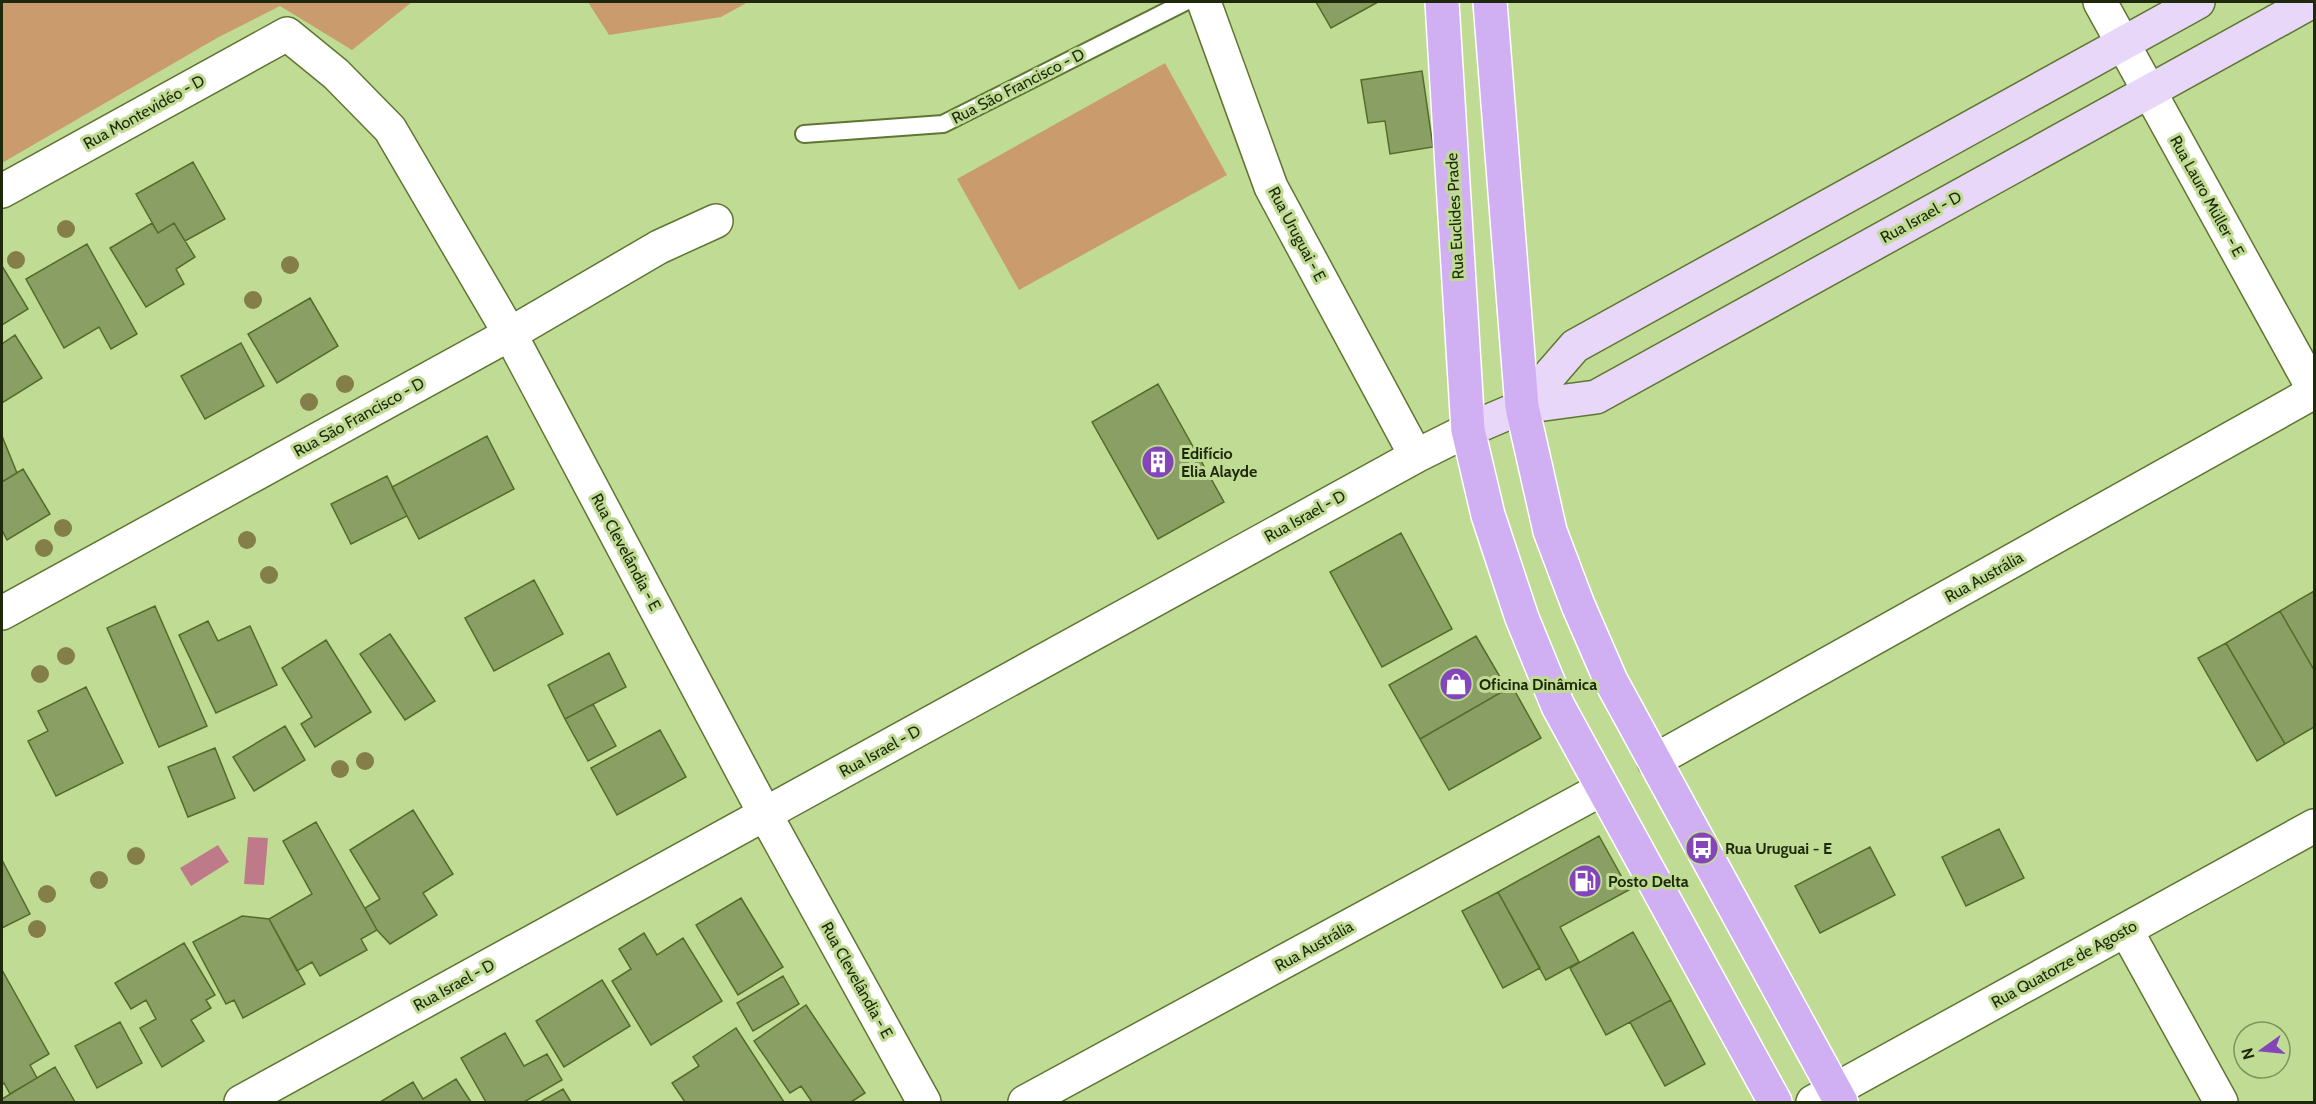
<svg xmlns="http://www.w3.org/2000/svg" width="2316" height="1104" viewBox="0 0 2316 1104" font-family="Cabin,sans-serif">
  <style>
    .green { fill: #ca9b6d }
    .water { fill: #be7a89 }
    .building { fill: #899f64; stroke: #546c27; stroke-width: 1.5 }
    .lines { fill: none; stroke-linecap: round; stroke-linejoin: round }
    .lane-casing { stroke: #5f7632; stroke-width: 20 }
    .street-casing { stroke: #5f7632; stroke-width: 36 }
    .secondary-casing { stroke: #5f7632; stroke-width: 36 }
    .primary-casing { stroke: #fff; stroke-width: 36 }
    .lane { stroke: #fff; stroke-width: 16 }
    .street { stroke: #fff; stroke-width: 33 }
    .secondary { stroke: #e8d7f9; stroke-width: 33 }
    .primary { stroke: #d1aff3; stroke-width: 33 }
    .tree { fill: #847e48 }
    .labels { text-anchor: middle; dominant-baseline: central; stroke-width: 6; stroke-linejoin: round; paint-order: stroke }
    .street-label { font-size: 16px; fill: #1e280b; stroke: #c0dc94 }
    .poi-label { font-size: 16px; font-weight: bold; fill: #1e280b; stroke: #c0dc94; text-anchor: start }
  </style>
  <rect width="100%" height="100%" fill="#c0dc94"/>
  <path class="green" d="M2,2H412L352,50L280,6L217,38L2,163Z
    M588,2H748L721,17L609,35Z
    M1165,63L1227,175L1019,290L957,179Z"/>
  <path class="water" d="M248,837L268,838L264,885L244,884Z
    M218,845L229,862L191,886L180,868Z"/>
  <path class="building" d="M1316,2H1378L1331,28Z
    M1422,71L1433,147L1390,154L1385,121L1368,123L1361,80Z
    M193,162L225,219L185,241L174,223L158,233L136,194Z
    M152,223L158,233L174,223L195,257L176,269L184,284L146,307L110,248Z
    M87,244L137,334L111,349L99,327L64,348L26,279Z
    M2,266L28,309L2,325Z
    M310,298L338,346L277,383L248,334Z
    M15,335L42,378L2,403V344Z
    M241,343L264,386L205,419L181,376Z
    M1158,384L1224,502L1158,539L1092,422Z
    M2,436L17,473L2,482Z
    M487,436L514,489L419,539L392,487Z
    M23,469L50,514L7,540L2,530V482Z
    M387,476L407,516L351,544L331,504Z
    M1401,533L1452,629L1382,667L1330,572Z
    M534,580L563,634L494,671L465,618Z
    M2314,591V670L2280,611Z
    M155,606L207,726L159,747L107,628Z
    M2280,611L2314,670V727L2285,744L2226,643Z
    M208,621L218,641L250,626L277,685L216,713L179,635Z
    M390,634L435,701L405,720L360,654Z
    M1476,636L1507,689L1420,739L1389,685Z
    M326,640L371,712L315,747L301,724L312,717L282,668Z
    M2226,643L2285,744L2257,761L2198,658Z
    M609,653L626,687L565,719L548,685Z
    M1512,686L1541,738L1449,790L1420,739Z
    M86,687L123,763L56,796L28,741L48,731L38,711Z
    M593,704L616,746L588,761L565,719Z
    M285,726L305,760L254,791L233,757Z
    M660,730L686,777L617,815L591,768Z
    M215,748L235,798L188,817L168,767Z
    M413,810L453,874L423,893L437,915L390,944L377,930L365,908L380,899L350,850Z
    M316,822L377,930L361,939L367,950L320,976L312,962L297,971L269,919L312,894L283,841Z
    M1999,829L2024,878L1966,906L1942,857Z
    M1599,836L1629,890L1560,927L1579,962L1546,980L1498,892Z
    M1870,847L1895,895L1820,933L1795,886Z
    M2,860L30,914L2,928Z
    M1498,892L1540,968L1503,988L1462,911Z
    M741,898L783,967L738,995L696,925Z
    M242,916L269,919L305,984L243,1018L234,1000L226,1004L193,942Z
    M1633,932L1671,1000L1606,1035L1570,968Z
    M644,933L657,955L683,938L722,1001L651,1045L612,981L631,969L619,949Z
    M184,943L215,995L206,1000L211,1008L191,1020L204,1041L162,1067L140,1028L156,1019L146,1000L131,1009L115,983Z
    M2,970L49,1054L30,1065L37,1078L10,1094L4,1083L2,1085Z
    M783,976L799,1004L753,1031L737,1003Z
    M602,980L630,1026L564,1067L536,1021Z
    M1671,1000L1705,1064L1665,1086L1630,1022Z
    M806,1005L865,1093L851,1102H812L801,1086L790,1093L754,1041Z
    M120,1022L142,1063L97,1088L75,1046Z
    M736,1028L784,1102H685L672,1083L699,1066L693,1057Z
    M505,1033L524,1066L547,1054L562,1080L524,1102H486L461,1058Z
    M55,1067L75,1102H2V1099Z
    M456,1079L471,1102H380L413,1082L423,1099Z
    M563,1089L571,1102H540Z"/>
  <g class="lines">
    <defs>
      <path id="lane" d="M804,134L943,124L1185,2"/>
      <path id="street" d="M1204,2L1271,187L1416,456
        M2100,2L2314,390
        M2,191L287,34L336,74L390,129L510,334L765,814L924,1102
        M2,613L510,334L659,247L716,221
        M1654,761L2314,392
        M2126,930L2221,1102
        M241,1102L1416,456L1468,430
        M1025,1102L1602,789
        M1813,1102L2314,826"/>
      <path id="secondary" d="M1522,407L1575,346L2198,2
        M1468,430L1522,407L1596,397L2311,2"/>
      <path id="primary" d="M1442,2L1468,430L1488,515L1522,618L1558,706L1775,1102
        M1490,2L1522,407L1550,531L1578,605L1611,681L1841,1102"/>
    </defs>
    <use href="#lane" class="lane-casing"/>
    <use href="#street" class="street-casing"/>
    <use href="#secondary" class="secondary-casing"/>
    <use href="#primary" class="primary-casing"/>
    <use href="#lane" class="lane"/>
    <use href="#street" class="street"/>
    <use href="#secondary" class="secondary"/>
    <use href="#primary" class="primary"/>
  </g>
  <g class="tree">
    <circle cx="66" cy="229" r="9"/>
    <circle cx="16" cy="260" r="9"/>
    <circle cx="290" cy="265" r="9"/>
    <circle cx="253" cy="300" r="9"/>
    <circle cx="345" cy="384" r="9"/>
    <circle cx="309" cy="402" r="9"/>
    <circle cx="63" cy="528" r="9"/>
    <circle cx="247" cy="540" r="9"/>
    <circle cx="44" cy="548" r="9"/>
    <circle cx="269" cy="575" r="9"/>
    <circle cx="66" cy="656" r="9"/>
    <circle cx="40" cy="674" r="9"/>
    <circle cx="365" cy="761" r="9"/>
    <circle cx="340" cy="769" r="9"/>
    <circle cx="136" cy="856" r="9"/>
    <circle cx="99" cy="880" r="9"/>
    <circle cx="47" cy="894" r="9"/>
    <circle cx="37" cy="929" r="9"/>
  </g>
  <defs>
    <symbol id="building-disc" viewBox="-11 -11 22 22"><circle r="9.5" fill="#8445ba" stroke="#c0dc94"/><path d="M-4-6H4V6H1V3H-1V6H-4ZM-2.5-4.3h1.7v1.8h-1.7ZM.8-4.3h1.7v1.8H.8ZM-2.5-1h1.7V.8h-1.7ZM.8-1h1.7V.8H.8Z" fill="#fff"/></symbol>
    <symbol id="shop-disc" viewBox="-11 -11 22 22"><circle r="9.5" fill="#8445ba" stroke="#c0dc94"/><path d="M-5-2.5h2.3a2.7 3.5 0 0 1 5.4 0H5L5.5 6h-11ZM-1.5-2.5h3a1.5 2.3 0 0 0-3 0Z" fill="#fff"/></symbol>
    <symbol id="bus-disc" viewBox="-11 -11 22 22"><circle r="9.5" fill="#8445ba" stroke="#c0dc94"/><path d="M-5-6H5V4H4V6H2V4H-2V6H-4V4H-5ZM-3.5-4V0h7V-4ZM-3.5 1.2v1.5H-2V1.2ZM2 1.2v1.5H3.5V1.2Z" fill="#fff"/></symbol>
    <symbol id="fuel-disc" viewBox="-11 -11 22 22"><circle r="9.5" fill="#8445ba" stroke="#c0dc94"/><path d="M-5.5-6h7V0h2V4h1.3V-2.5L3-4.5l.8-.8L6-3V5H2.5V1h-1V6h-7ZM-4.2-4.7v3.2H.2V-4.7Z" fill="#fff"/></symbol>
  </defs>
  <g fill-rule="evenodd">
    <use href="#building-disc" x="1139" y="443" width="38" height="38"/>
    <use href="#shop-disc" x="1437" y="665" width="38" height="38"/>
    <use href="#bus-disc" x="1683" y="829" width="38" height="38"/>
    <use href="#fuel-disc" x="1566" y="862" width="38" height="38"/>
  </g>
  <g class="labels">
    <g class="street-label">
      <text transform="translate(1018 86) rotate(-27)">Rua São Francisco - D</text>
      <text transform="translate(144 112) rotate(-29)">Rua Montevidéo - D</text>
      <text transform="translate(2207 196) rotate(61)">Rua Lauro Müller - E</text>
      <text transform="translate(1455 216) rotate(-93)">Rua Euclides Prade</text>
      <text transform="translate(1921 217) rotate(-29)">Rua Israel - D</text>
      <text transform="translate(1297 234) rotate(62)">Rua Uruguai - E</text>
      <text transform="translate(359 417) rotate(-29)">Rua São Francisco - D</text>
      <text transform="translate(1305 516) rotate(-29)">Rua Israel - D</text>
      <text transform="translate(626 552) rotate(62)">Rua Clevelândia - E</text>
      <text transform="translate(1984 577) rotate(-29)">Rua Austrália</text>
      <text transform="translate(880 751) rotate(-29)">Rua Israel - D</text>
      <text transform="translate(1314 946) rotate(-29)">Rua Austrália</text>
      <text transform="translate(2064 964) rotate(-29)">Rua Quatorze de Agosto</text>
      <text transform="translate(857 980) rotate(61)">Rua Clevelândia - E</text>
      <text transform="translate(454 985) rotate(-29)">Rua Israel - D</text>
    </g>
    <g class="poi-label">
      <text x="1181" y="453">Edifício<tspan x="1181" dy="18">Elia Alayde</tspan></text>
      <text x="1479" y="684">Oficina Dinâmica</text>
      <text x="1725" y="848">Rua Uruguai - E</text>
      <text x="1608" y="881">Posto Delta</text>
    </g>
  </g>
  <rect width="2316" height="1104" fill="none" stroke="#1e280b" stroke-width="6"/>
  <g transform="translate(2262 1050) rotate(255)"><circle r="28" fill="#c0dc94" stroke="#7f945d" stroke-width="1.5"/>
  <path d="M0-4.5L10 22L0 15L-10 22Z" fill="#8445ba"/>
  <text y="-9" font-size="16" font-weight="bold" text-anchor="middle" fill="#1e280b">N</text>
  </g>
</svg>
